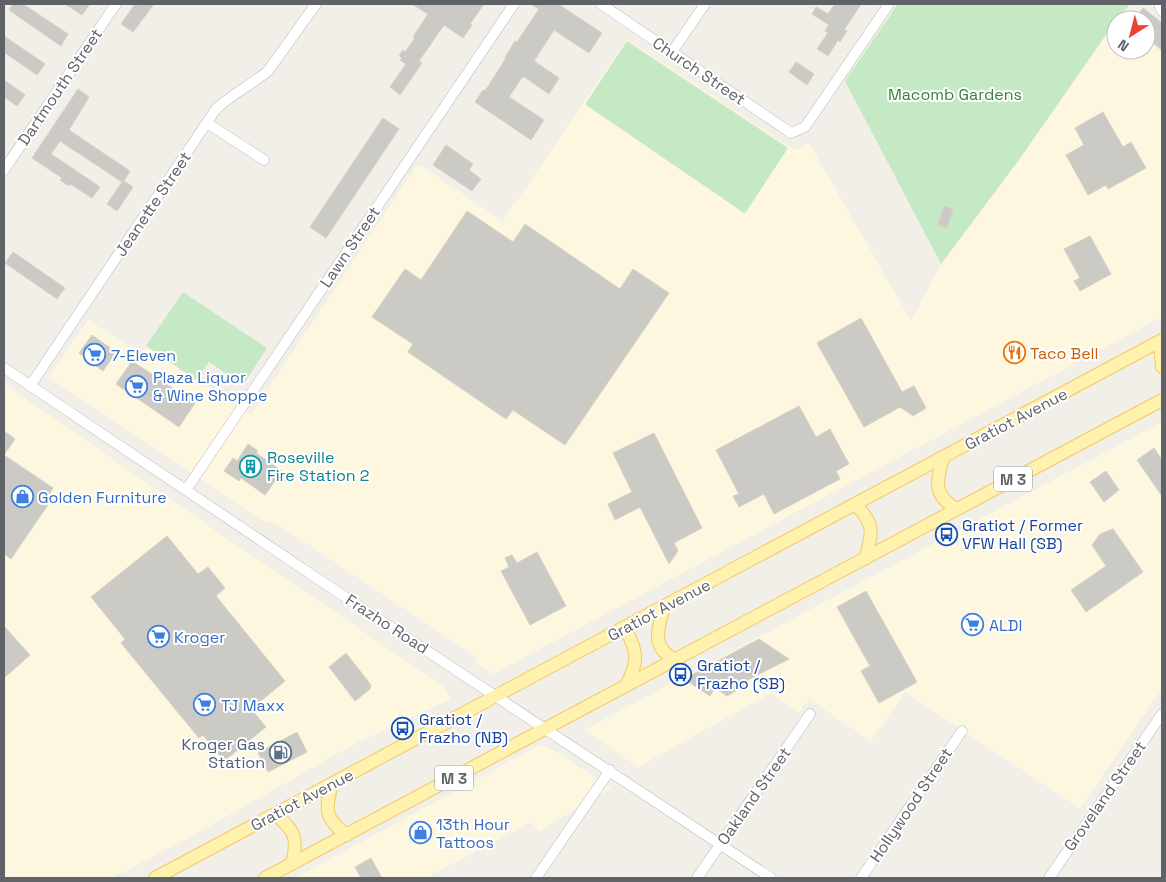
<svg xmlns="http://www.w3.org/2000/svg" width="1166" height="882" viewBox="0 0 1166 882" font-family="'Space Grotesk',sans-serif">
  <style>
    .commercial { fill: #fef7e0 }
    .green { fill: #c5e8c5 }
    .building { fill: #cccac5; stroke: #d6d1c6 }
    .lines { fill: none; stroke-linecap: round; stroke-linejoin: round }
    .minor-casing { stroke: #b5b8bc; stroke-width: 11 }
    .major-casing { stroke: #f2c960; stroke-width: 14 }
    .minor { stroke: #fff; stroke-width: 10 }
    .major { stroke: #fff2af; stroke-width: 12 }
    .labels { text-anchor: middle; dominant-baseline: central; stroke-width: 4; stroke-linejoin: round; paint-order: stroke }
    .shield { fill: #fff; stroke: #8f9295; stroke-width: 1 }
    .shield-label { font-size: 15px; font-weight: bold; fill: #5f6368 }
    .street-label { font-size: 16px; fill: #5f6368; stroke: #fff }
    .park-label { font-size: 16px; fill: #348238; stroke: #fff }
    .food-label { font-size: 16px; fill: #c56008; stroke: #fff; text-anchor: start }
    .shop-label { font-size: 16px; fill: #366cbe; stroke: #fff; text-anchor: start }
    .culture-label { font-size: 16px; fill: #0d838f; stroke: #fff; text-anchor: start }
    .transit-label { font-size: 16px; fill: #164399; stroke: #fff; text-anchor: start }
    .service-label { font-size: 16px; fill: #4e5e75; stroke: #fff; text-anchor: end }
  </style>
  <rect width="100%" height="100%" fill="#f1efe8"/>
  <path class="commercial" d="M1116,22V50H1146V40L1162,52V317L493,674L477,664L474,655L302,540L279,526L260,519L49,377L88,320L140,354L146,346L251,415L418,164L503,221L627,39L791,148L797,150L809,143L911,321L941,264L1021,157Z
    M6,385L229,540L443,686L451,699L356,743L192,836L112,878H4V388Z
    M1162,422V689L1080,808L905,692L871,741L809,699L799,712L771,693L638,767L584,730Z
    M540,745L555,751L611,788L539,831L531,822L425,878H295Z"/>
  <path class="green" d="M898,4H1130L1116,20L1021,157L941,264L845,81Z
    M627,41L788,148L746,212L744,213L586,105V103Z
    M183,292L267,348L243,385L209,362L196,380L146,346Z"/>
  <path class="building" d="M13,4H23L68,34L61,46L9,10Z
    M65,4H90L82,15Z
    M135,4H154L133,32L121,24Z
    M412,4H484L470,24L472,25L463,38L444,25L419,61L422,63L400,95L390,87L406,64L400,60L402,58L399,56L403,50L405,52L415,38L413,37L428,14Z
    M530,4H558L602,33L589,53L554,30L534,61L559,78L549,94L523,76L509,97L544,120L531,140L475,102L483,90L485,91L506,58L505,57L515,41L517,42L539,9Z
    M835,4H861L844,30L847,31L840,42L838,40L828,56L817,49L828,33L825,31L829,25L812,14L816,7L828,14Z
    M1143,8L1162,23V50L1146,37V20H1134Z
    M4,36L45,64L37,75L4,52Z
    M796,62L814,74L807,85L789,72Z
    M4,80L25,95L17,106L4,97Z
    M78,89L89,97L69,130L130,171L124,181L133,187L117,211L107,204L122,182L60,141L51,154L100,187L92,198L70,184L69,186L60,180L62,178L32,158Z
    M1103,112L1123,147L1131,142L1146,168L1108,189L1106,185L1088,195L1066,155L1084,145L1075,128Z
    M383,118L399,129L326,238L310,227Z
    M446,145L473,164L469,170L481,179L472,191L433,165Z
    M944,206L953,209L947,228L938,225Z
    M467,211L513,242L525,224L620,289L633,269L669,293L565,445L513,410L506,419L408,352L413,344L372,317L405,269L421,280Z
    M1090,236L1111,274L1080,291L1074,281L1080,278L1064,249Z
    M13,252L65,288L57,299L5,263Z
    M861,318L902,392L914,386L926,408L913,416L900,407L864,427L817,343Z
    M92,335L116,352L103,371L79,353Z
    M132,361L195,403L179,427L116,384Z
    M799,406L816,437L830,429L849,464L836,471L840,479L774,514L764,494L739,507L733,496L739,494L716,450Z
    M4,431L15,439L4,455L53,488L50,493L54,496L11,559L4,554Z
    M654,433L702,528L674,543L678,551L669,564L640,507L615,520L608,504L632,492L613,453Z
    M248,444L258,451L256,453L282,471L265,495L241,478L239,481L224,471L233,458L237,461Z
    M1154,448L1162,460V496L1137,460Z
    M1106,471L1119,490L1104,502L1090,482Z
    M1113,529L1143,572L1086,612L1071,590L1106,566L1092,545L1100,534Z
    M167,536L198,574L208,567L225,588L216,596L285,681L251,709L266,727L224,761L203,735L199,738L121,643L125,639L91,597Z
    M537,552L566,606L530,625L501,571L509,567L505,558L512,555L517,563Z
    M866,591L917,682L879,703L861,671L870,666L837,607Z
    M4,626L30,655L4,678Z
    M759,639L789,659L742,683L745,686L727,696L715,688L710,696L684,679Z
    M346,653L371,685L370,689L355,701L329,667Z
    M297,732L307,752L268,772L258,753Z
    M371,858L382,878H361L355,867Z"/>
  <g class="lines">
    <defs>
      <path id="minor" d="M601,4L791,133L805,127L889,4
        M1159,4L1162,11
        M672,52L705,4
        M207,123L264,160
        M4,170L116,4
        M4,368L327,585L771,878
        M30,386L216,109C232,94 251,85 268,71L316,4
        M186,490L514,4
        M536,878L610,770
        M697,878L810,714
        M861,878L962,731
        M1049,878L1162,714"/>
      <path id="major" d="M1160,342L1162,367
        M943,458C936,481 933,496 957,509
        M856,505C875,524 873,534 865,559
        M664,607C658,629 650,648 676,660
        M625,628C638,652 639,661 626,686
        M332,784C325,809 324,819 347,835
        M275,814C296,831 298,839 292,864
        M155,878L1162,340
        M265,878L1162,400"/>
    </defs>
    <use href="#minor" class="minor-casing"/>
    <use href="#major" class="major-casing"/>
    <use href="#minor" class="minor"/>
    <use href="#major" class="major"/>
  </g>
  <defs>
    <symbol id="restaurant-ring" viewBox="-11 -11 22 22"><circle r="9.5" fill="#fff" stroke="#e8710a" stroke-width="1.5"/><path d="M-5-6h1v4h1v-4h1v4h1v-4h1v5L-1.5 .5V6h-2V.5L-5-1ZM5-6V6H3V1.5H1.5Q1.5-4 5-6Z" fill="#e8710a"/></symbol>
    <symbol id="supermarket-ring" viewBox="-11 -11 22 22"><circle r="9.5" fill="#fff" stroke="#3f7fe0" stroke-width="1.5"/><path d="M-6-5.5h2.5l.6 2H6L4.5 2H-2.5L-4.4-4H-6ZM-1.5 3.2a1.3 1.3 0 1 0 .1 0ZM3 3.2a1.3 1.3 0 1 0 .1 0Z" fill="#3f7fe0"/></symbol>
    <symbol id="building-ring" viewBox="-11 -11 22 22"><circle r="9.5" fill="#fff" stroke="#0f9aa8" stroke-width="1.5"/><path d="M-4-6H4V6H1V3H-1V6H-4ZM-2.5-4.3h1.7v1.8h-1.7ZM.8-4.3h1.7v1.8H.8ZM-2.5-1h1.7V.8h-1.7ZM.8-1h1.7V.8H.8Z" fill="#0f9aa8"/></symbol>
    <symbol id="shop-ring" viewBox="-11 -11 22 22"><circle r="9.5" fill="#fff" stroke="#3f7fe0" stroke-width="1.5"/><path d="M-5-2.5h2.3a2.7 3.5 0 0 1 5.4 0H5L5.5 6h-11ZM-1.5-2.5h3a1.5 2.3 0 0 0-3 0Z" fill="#3f7fe0"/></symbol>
    <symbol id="bus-ring" viewBox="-11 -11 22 22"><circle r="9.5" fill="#fff" stroke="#1a4fb4" stroke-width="1.5"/><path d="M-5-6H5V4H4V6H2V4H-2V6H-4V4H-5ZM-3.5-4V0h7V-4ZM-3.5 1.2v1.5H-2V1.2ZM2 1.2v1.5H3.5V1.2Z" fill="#1a4fb4"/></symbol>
    <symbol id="fuel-ring" viewBox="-11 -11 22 22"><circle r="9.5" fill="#fff" stroke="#5c6f8a" stroke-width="1.5"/><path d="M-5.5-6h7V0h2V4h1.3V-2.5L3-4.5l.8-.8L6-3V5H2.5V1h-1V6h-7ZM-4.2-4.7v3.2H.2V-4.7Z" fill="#5c6f8a"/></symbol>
  </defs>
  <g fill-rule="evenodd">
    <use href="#restaurant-ring" x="1002" y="340" width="25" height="25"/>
    <use href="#supermarket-ring" x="82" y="342" width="25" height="25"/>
    <use href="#supermarket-ring" x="124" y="374" width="25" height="25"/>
    <use href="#building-ring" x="238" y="454" width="25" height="25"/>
    <use href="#shop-ring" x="10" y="484" width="25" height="25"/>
    <use href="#bus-ring" x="934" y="522" width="25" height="25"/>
    <use href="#supermarket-ring" x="960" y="612" width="25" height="25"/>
    <use href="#supermarket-ring" x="146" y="624" width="25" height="25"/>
    <use href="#bus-ring" x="668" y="662" width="25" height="25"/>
    <use href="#supermarket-ring" x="192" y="692" width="25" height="25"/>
    <use href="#bus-ring" x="390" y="716" width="25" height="25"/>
    <use href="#fuel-ring" x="268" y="740" width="25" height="25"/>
    <use href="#shop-ring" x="408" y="820" width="25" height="25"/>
  </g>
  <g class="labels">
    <g class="shield">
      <rect x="994" y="466.5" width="38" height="25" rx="4"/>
      <rect x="435" y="765.5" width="38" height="25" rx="4"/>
    </g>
    <g class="shield-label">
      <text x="1013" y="479">M 3</text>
      <text x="454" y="778">M 3</text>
    </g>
    <g class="street-label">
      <text transform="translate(699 71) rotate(34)">Church Street</text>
      <text transform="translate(60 87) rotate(-56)">Dartmouth Street</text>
      <text transform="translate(153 204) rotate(-56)">Jeanette Street</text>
      <text transform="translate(350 247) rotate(-56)">Lawn Street</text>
      <text transform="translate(1016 419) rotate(-28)">Gratiot Avenue</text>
      <text transform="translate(659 610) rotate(-28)">Gratiot Avenue</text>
      <text transform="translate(387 624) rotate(33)">Frazho Road</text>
      <text transform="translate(754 796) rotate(-55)">Oakland Street</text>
      <text transform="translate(1105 796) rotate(-55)">Groveland Street</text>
      <text transform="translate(302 800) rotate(-28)">Gratiot Avenue</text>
      <text transform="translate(911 805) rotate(-56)">Hollywood Street</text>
    </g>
    <g class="park-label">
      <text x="955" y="94">Macomb Gardens</text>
    </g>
    <g class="food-label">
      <text x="1030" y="353">Taco Bell</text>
    </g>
    <g class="shop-label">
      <text x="111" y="355">7-Eleven</text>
      <text x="153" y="377">Plaza Liquor<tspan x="153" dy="18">&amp; Wine Shoppe</tspan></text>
      <text x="38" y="497">Golden Furniture</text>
      <text x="989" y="625">ALDI</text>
      <text x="174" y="637">Kroger</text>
      <text x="221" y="705">TJ Maxx</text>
      <text x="436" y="824">13th Hour<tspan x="436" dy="18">Tattoos</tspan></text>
    </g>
    <g class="culture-label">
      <text x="267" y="457">Roseville<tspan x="267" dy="18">Fire Station 2</tspan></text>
    </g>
    <g class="transit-label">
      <text x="962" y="525">Gratiot / Former<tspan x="962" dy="18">VFW Hall (SB)</tspan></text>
      <text x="697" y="665">Gratiot /<tspan x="697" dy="18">Frazho (SB)</tspan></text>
      <text x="419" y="719">Gratiot /<tspan x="419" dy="18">Frazho (NB)</tspan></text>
    </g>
    <g class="service-label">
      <text x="265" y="744">Kroger Gas<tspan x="265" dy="18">Station</tspan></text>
    </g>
  </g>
  <rect width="1166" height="882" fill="none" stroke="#5f6368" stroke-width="10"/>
  <g transform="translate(1131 35) rotate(216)"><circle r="24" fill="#ffffff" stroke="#bfc1c3"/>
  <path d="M0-4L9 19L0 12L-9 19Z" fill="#ea4335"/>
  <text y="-8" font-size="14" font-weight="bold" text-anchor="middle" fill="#5f6368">N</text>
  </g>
</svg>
